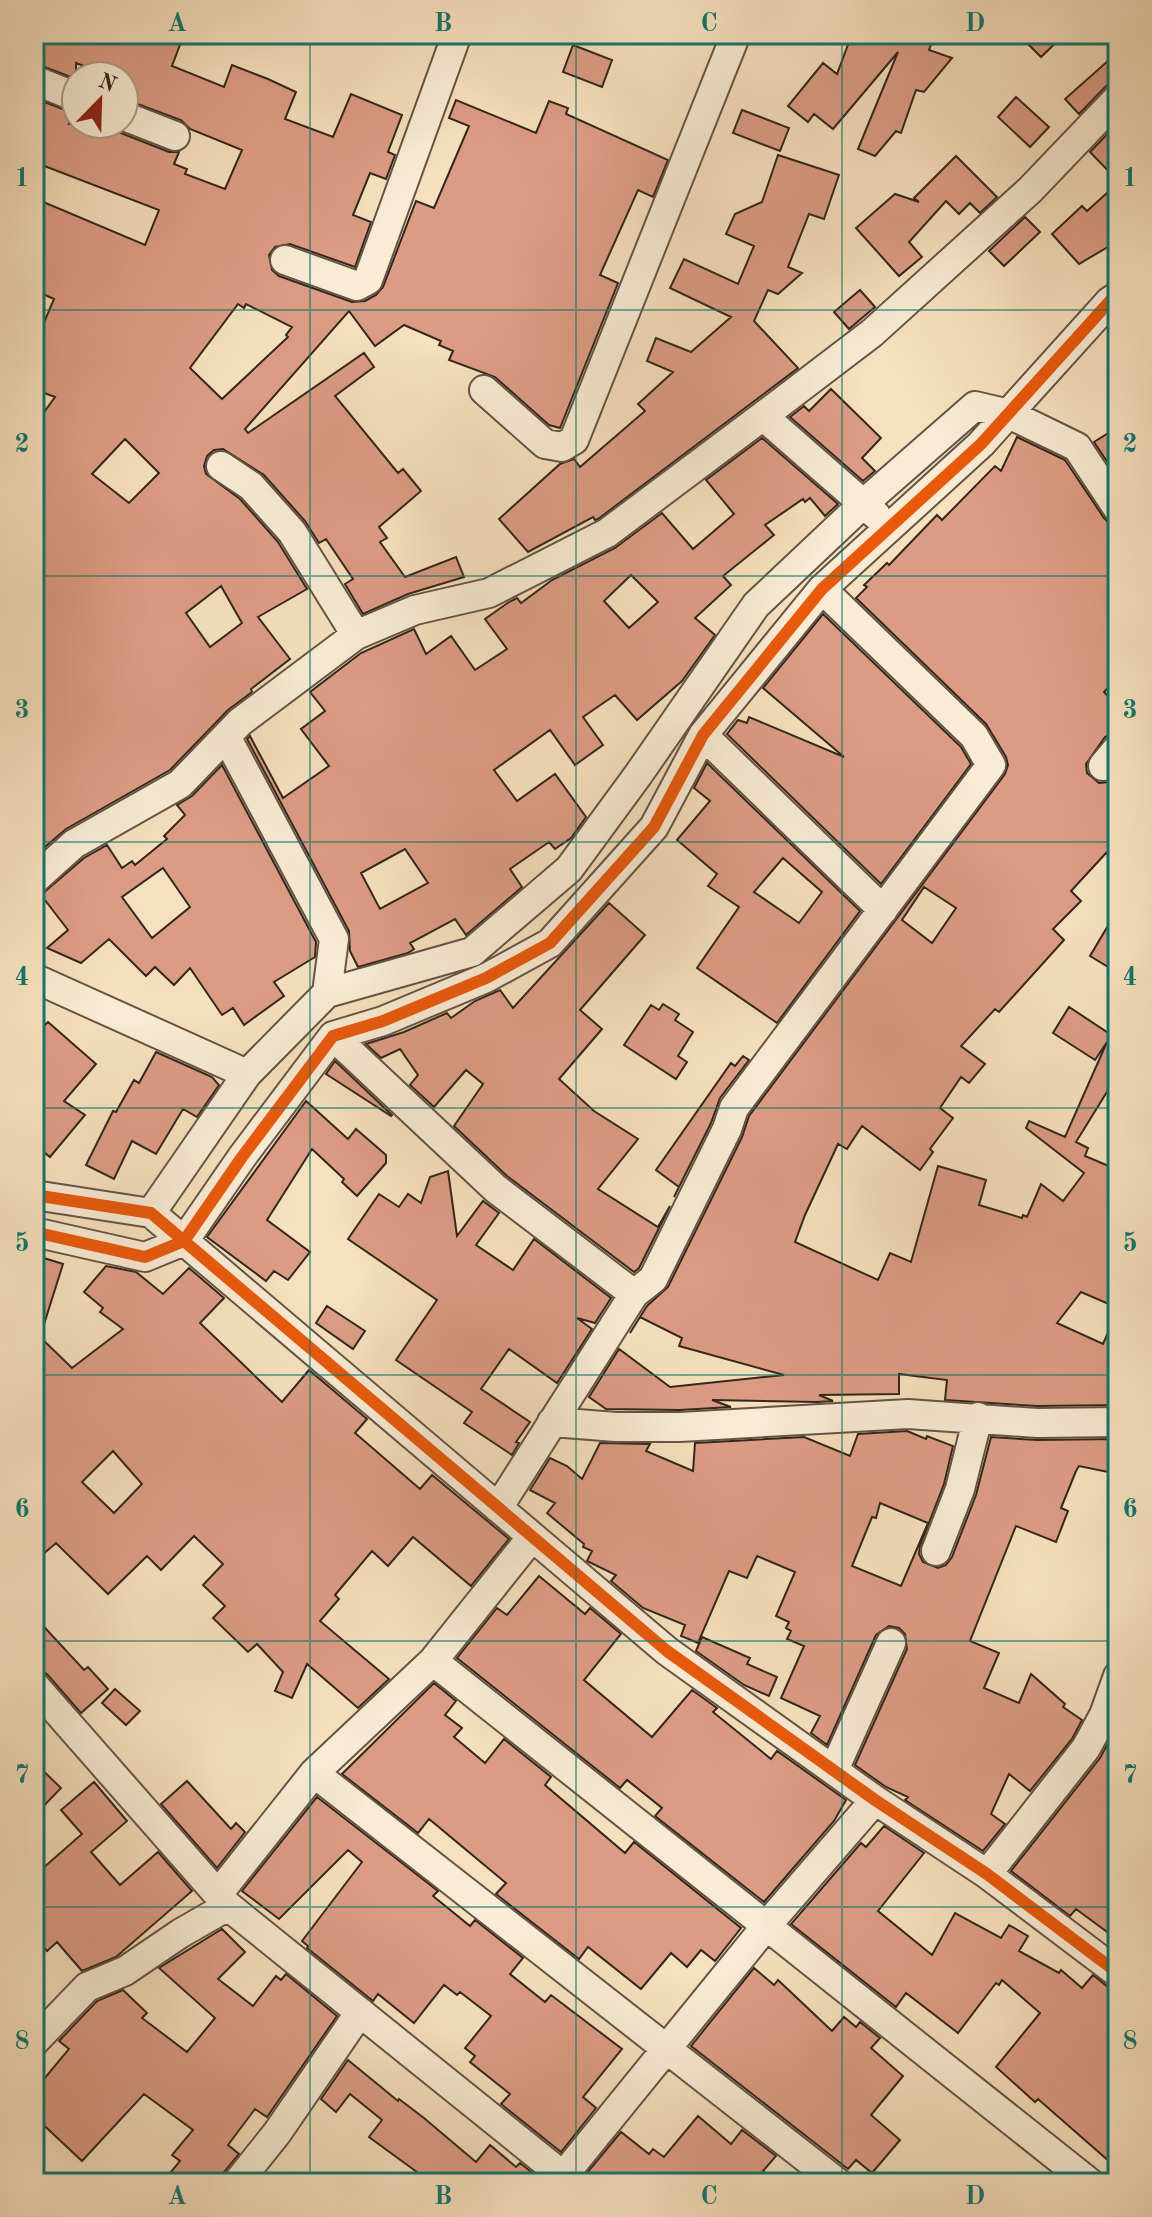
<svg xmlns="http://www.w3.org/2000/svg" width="1152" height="2217" viewBox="0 0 1152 2217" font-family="'Old Standard TT',serif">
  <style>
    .building { fill: #dc9c84; stroke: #33261d; stroke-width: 2; fill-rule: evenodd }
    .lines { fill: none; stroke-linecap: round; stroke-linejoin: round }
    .minor-casing { stroke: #645445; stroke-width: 32 }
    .minor { stroke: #f9ebd4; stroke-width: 28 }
    .cycleway-casing { stroke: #f9ebd4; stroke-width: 17 }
    .cycleway { stroke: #e8590c; stroke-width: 12 }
    .grid { fill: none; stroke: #0f766e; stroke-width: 2; stroke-opacity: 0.55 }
    .neatline { fill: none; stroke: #0f766e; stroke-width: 3 }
    .grid-label { font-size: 26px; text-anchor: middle; font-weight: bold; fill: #0f766e }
  </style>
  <rect width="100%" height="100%" fill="#f6e0bd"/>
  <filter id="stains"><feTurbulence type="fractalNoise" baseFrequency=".0025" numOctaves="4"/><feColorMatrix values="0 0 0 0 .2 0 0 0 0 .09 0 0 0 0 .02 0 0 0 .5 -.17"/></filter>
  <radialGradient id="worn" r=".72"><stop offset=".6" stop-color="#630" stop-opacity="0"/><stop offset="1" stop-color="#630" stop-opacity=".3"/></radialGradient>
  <path class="building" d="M34,34H184L172,66L224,87L232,65L268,79L296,92L285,119L333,137L351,94L402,115L388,152L395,155L386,179L370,173L353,215L371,222L355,267L290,244L275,247L269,255L272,270L279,276L352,302L365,301L376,295L383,287L416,201L434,208L469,126L449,118L456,100L536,133L549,101L568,108L566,114L668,160L653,197L638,190L600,275L618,283L560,428L549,425L495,377L449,360L453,351L439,345L441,341L404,325L375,346L349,311L245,429L248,433L364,353L374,367L335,396L398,473L403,469L421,491L379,527L387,538L380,542L405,577L456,557L464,577L408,594L363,614L345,584L353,579L326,539L319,543L305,521L264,475L223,449L214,450L207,456L204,466L206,474L240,499L278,542L307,589L258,617L290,659L251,689L252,692L228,710L170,770L66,829L39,852L34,845V426L55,397L34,389V346L54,299L34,290V198L145,245L159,210L34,162V98L73,113L69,124H109L118,132L169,152H179L174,164L187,169L185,174L225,189L242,150L190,129L181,120L124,99V76H110L76,63V79L34,63ZM238,304L244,308L246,304L292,327L286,335L288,337L222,399L190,368ZM125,439L159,473L129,503L92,474ZM221,586L242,623L210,647L186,613Z
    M852,34H935L929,50L952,58L924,92L916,90L901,133L896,131L875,156L858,149L898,52L833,129L814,114L808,122L788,106L823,63L837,74Z
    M1018,34H1065L1041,57Z
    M573,45L612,60L602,87L563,72Z
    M1118,52V81L1106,86L1079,114L1065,99Z
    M1016,97L1049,127L1030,147L998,117Z
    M742,110L789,128L780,151L733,133Z
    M1118,123V181L1090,152Z
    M778,155L839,175L824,219L809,214L788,267L802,273L778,294L768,290L754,321L798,368L598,519L595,520L593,517L528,552L499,519L560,464L574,459L580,467L645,411L638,404L673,372L647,361L656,338L691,352L731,317L670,288L684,259L738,284L754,246L726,234L735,214L762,202Z
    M956,156L997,197L980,213L970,203L959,214L946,201L909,242L922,257L899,276L856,228L895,194L919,202L914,198Z
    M1118,183V241L1079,264L1052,234L1082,206L1087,211Z
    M1025,217L1040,232L1004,266L989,251Z
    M860,290L875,307L849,329L834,312Z
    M831,389L881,438L862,458L875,471L863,481L790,417L804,406L809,411Z
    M1118,427V478L1094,442Z
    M1017,437L1065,460L1104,518L1110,524L1118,526V677L1104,692L1118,707V731L1105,737L1086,764L1087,773L1099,783L1110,782L1118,775V865L1106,853L1071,891L1081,901L1053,929L1064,940L999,1012L995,1009L961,1046L985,1064L969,1083L961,1077L940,1108L953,1118L930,1149L933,1152L920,1170L862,1126L847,1149L838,1144L805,1215L795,1242L878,1280L890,1253L911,1262L938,1166L986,1180L979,1205L1022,1218L1023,1215L1027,1217L1041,1184L1063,1201L1084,1173L1026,1128L1029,1121L1065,1137L1107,1042L1095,1060L1053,1033L1069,1007L1110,1034L1118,1017V1090L1110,1087L1076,1142L1088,1148L1085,1156L1118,1170V1308L1081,1292L1057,1323L1103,1344L1118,1310V1405L1037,1406L945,1400L947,1380L899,1374V1394L819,1395L833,1401L817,1402L712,1400L731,1407L680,1410L606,1409L589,1397L619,1349L670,1387L784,1375L679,1346L682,1338L640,1317L630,1333L647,1306L668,1287L742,1137L749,1116L1005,774L1008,765L1006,757L986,724L856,598L867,587L864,585L887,563L889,565L937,515L942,520L995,466L1001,471ZM924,887L956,908L932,943L902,920Z
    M762,438L838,504L825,516L810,498L805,502L803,499L765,525L774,535L723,576L731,585L695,618L715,635L682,681L637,720L615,695L583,717L603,745L575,765L550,730L494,770L517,801L555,774L586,817L571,838L555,849L549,842L510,869L522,887L466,935L455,919L410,943L414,949L408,953L358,967L350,951L349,931L247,739L250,736L283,798L329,766L301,729L325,711L310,692L361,653L414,629L426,654L451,636L475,670L507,649L485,619L509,602L517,598L521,603L552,580L615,548L662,513L693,549L734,514L706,480ZM631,575L658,602L629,628L604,601ZM405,849L428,883L380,909L361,873Z
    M823,614L961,747L971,764L881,884L727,734L738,720L747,723L749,717L844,757L763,688Z
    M707,763L860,911L777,1023L697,968L739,907L708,886L717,874L677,840L710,801L694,788ZM783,858L822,892L799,923L754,892Z
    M222,765L316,942L315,957L274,982L284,996L244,1025L233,1008L222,1015L190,968L174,985L155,967L146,976L109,939L81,963L47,948L68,930L41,895L84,858L107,845L122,868L132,861L135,865L167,839L164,836L185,815L177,805L192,796ZM163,868L190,907L152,938L122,897Z
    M609,903L645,935L580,1010L602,1029L559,1079L594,1111L638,1139L598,1189L658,1227L670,1206L639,1268L634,1272L507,1176L454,1126L483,1084L466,1070L434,1107L410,1085L418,1075L400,1049L381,1058L366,1044L404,1032L447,1013L451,1018L475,1001L500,990L513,1008Z
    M1118,909V953L1110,968L1090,956Z
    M663,1004L679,1014L675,1020L693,1032L678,1056L687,1062L676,1079L624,1045L651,1005L659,1010Z
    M48,1022L96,1064L64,1101L85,1115L50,1157L34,1144V1035Z
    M156,1052L212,1077L219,1085L197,1117L183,1109L156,1154L132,1141L114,1179L86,1165L113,1111L116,1112L134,1080L139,1083Z
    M743,1056L749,1060L720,1098L711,1123L674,1197L679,1187L656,1170L731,1063L735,1066Z
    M335,1061L392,1115L391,1116L326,1074Z
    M306,1101L348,1139L356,1129L386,1155V1163L357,1196L342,1182L344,1179L312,1149L267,1220L310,1252L288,1280L274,1271L266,1281L207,1237Z
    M448,1171L457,1236L483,1201L499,1213L476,1245L513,1270L534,1239L611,1298L595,1323L577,1318L592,1329L557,1383L509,1349L481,1389L530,1422L516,1442L519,1443L512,1455L464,1423L472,1412L396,1360L437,1300L348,1239L379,1194L399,1207L408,1194L421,1203L430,1177Z
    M34,1255L63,1264L40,1337L72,1368L123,1329L100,1312L103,1308L84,1292L106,1266L136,1272L163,1294L189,1268L224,1298L200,1323L282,1402L309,1370L367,1419L355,1433L420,1489L432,1475L509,1539L471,1586L413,1537L388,1566L372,1551L335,1595L339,1599L320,1621L389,1679L358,1708L307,1664L292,1698L275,1691L283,1672L257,1644L248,1652L213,1618L225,1606L203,1585L223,1564L194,1536L161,1570L147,1556L108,1594L56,1543L34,1562ZM113,1451L142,1484L114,1513L82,1482Z
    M327,1306L365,1331L353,1349L316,1323Z
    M907,1431L926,1439L927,1436L953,1446L944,1484L920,1546L919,1554L923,1562L938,1568L946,1565L952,1557L976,1495L991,1437L1037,1440L1118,1439V1474L1079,1466L1076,1471L1061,1508L1068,1511L1056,1542L1016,1526L970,1641L999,1653L984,1688L1019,1703L1031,1674L1065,1704L1063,1707L1082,1720L1072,1739L1030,1791L1009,1774L991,1814L1005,1824L983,1851L905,1800L908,1797L886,1787L855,1765L907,1649L905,1634L899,1628L889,1626L876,1635L827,1745L811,1733L820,1716L781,1698L804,1646L787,1639L791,1631L786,1628L789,1622L776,1616L795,1572L757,1556L747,1578L729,1571L698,1643L681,1636L685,1625L643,1608L611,1581L616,1575L587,1561L592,1551L583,1547L584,1544L547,1513L555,1503L530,1490L550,1458L567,1466L582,1479L600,1443L650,1444L646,1451L693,1471L695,1443L804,1437L850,1456L858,1434ZM880,1503L928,1523L901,1586L852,1566L872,1517L876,1518Z
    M539,1576L585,1614L590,1608L621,1634L584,1680L652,1737L692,1690L717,1708L713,1712L771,1759L777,1751L846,1800L834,1821L764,1902L655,1816L662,1808L627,1780L620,1788L457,1658L497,1608L507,1615Z
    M34,1616L84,1670L88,1667L108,1689L81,1713L47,1674L34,1668Z
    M702,1637L750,1658L747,1664L777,1677L769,1696L744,1685L696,1651Z
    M434,1683L456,1701L445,1715L462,1728L454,1737L485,1763L504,1739L551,1777L545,1785L625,1853L634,1842L741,1928L715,1961L701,1950L687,1967L671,1953L641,1989L588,1947L579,1959L496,1894L506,1883L429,1819L418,1833L342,1774Z
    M115,1689L140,1711L126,1725L102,1703Z
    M1118,1725V1940L1076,1909L1070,1916L1011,1871L1100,1758Z
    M34,1762L61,1788L34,1816Z
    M187,1781L231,1829L236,1823L245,1832L217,1868L161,1804Z
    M94,1782L127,1821L91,1852L120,1885L158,1852L192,1891L116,1957L82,1971L57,1942L47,1951L34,1936V1876L82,1834L61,1810Z
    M317,1797L438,1891L433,1896L470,1926L475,1920L523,1958L510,1974L545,2002L551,1995L622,2049L583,2097L596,2108L561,2152L501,2104L510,2094L470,2062L475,2056L465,2048L491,2016L460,1992L457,1995L444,1985L414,2023L378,1994L373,2001L307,1948L308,1946L302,1941L362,1862L348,1850L279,1919L242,1891Z
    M884,1826L924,1853L878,1911L932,1955L955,1913L1001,1938L1009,1925L1028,1936L1019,1951L1059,1973L1061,1970L1082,1988L1093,1975L1108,1987L1118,1990V2169L1038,2099L1035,2102L996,2067L1040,2013L1002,1980L999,1985L996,1983L958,2033L906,1993L896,2007L791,1924L861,1843L866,1847Z
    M222,1929L245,1952L218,1979L253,2006L276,1976L281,1980L286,1974L337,2016L267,2117L255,2109L228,2145L239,2154L224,2172L220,2183H162L180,2161L172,2155L193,2130L144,2094L82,2161L34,2116V2091L69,2049L59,2041L97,2001L123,1990L147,2013L142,2018L187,2052L215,2018L159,1968Z
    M754,1968L774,1985L778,1980L832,2031L844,2017L856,2027L860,2022L880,2038L871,2048L903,2076L871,2115L900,2140L872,2173L856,2160L848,2169L691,2046Z
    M348,2060L398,2101L399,2099L424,2118L476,2162L490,2145L516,2167L520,2163L535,2175L531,2179L537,2183H432L369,2137L382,2120L350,2094L336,2112L321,2099Z
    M698,2116L731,2144L742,2130L776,2156L763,2171L777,2183H589L586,2174L621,2132L649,2154L653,2149L664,2157Z"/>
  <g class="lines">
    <defs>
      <path id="minor" d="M34,80L76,97
        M124,116L175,136
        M285,260L357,286L368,280L457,34
        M484,390L545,444L562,447L574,440L736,34
        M221,466L251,486L292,532L356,635
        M876,515L763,416L872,333L1030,190L1118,98
        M703,735L883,910
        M227,738L334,939L327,993
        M1103,766L1118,748
        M34,880L74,844L180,784L240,722L356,635L415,610L489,593L607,533L763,416
        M34,978L247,1074
        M333,1036L496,1189L634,1294L653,1279L727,1129L734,1108L991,765L974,736L822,589
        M34,1195L151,1213L667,1651L875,1800L987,1874L1118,1973
        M151,1213L247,1074L327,993L472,952L569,869L638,775L756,605L863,504L975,406L1009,414L1077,447L1118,509
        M34,1232L145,1257L184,1241L242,1157L333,1036L383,1021L486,978L550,943L654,827L703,735L822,589L981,444L1110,301L1118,296
        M552,1422L616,1427H680L908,1414L1037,1423L1118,1422
        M498,1508L634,1294
        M936,1551L960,1489L978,1417
        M433,1661L1090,2183
        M34,1685L228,1906L181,1933L125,1971L87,1987L34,2042
        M834,1770L891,1643
        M314,1773L838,2183
        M987,1874L1086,1748L1104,1715L1118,1676
        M218,1894L314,1773L433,1661L532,1537
        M228,1906L572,2183
        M563,2176L767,1925L875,1800
        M237,2183L277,2133L360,2012"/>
    </defs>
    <use href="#minor" class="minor-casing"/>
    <use href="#minor" class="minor"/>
    <defs>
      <path id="cycleway" d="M34,1195L151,1213L667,1651L875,1800L987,1874L1118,1973
        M34,1232L145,1257L184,1241L242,1157L333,1036L383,1021L486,978L550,943L654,827L703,735L822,589L981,444L1110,301L1118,296"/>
    </defs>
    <use href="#cycleway" class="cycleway-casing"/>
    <use href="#cycleway" class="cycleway"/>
  </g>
  <path class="grid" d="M310,34V2183M576,34V2183M842,34V2183M34,310H1118M34,576H1118M34,842H1118M34,1108H1118M34,1375H1118M34,1641H1118M34,1907H1118"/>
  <rect width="1152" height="2217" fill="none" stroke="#f6e0bd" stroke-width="88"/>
  <g transform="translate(100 100) rotate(23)"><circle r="38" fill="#f9ebd4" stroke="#aa9c8b" stroke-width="2"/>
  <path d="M0-6L14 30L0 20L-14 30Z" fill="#8f2418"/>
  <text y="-12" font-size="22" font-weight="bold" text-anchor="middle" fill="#33261d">N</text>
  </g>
  <rect x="44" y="44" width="1064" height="2129" class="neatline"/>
  <g class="grid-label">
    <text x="177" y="31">A</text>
    <text x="443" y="31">B</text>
    <text x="709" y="31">C</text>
    <text x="975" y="31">D</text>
    <text x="22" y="186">1</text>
    <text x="1130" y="186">1</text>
    <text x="22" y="452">2</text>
    <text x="1130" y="452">2</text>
    <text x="22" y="718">3</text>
    <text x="1130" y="718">3</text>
    <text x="22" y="985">4</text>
    <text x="1130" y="985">4</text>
    <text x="22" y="1251">5</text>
    <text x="1130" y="1251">5</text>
    <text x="22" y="1517">6</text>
    <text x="1130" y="1517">6</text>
    <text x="22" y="1783">7</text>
    <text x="1130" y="1783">7</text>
    <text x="22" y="2049">8</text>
    <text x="1130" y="2049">8</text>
    <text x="177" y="2204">A</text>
    <text x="443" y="2204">B</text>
    <text x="709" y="2204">C</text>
    <text x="975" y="2204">D</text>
  </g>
  <rect width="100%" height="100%" filter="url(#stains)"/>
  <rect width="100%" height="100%" fill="url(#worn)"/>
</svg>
